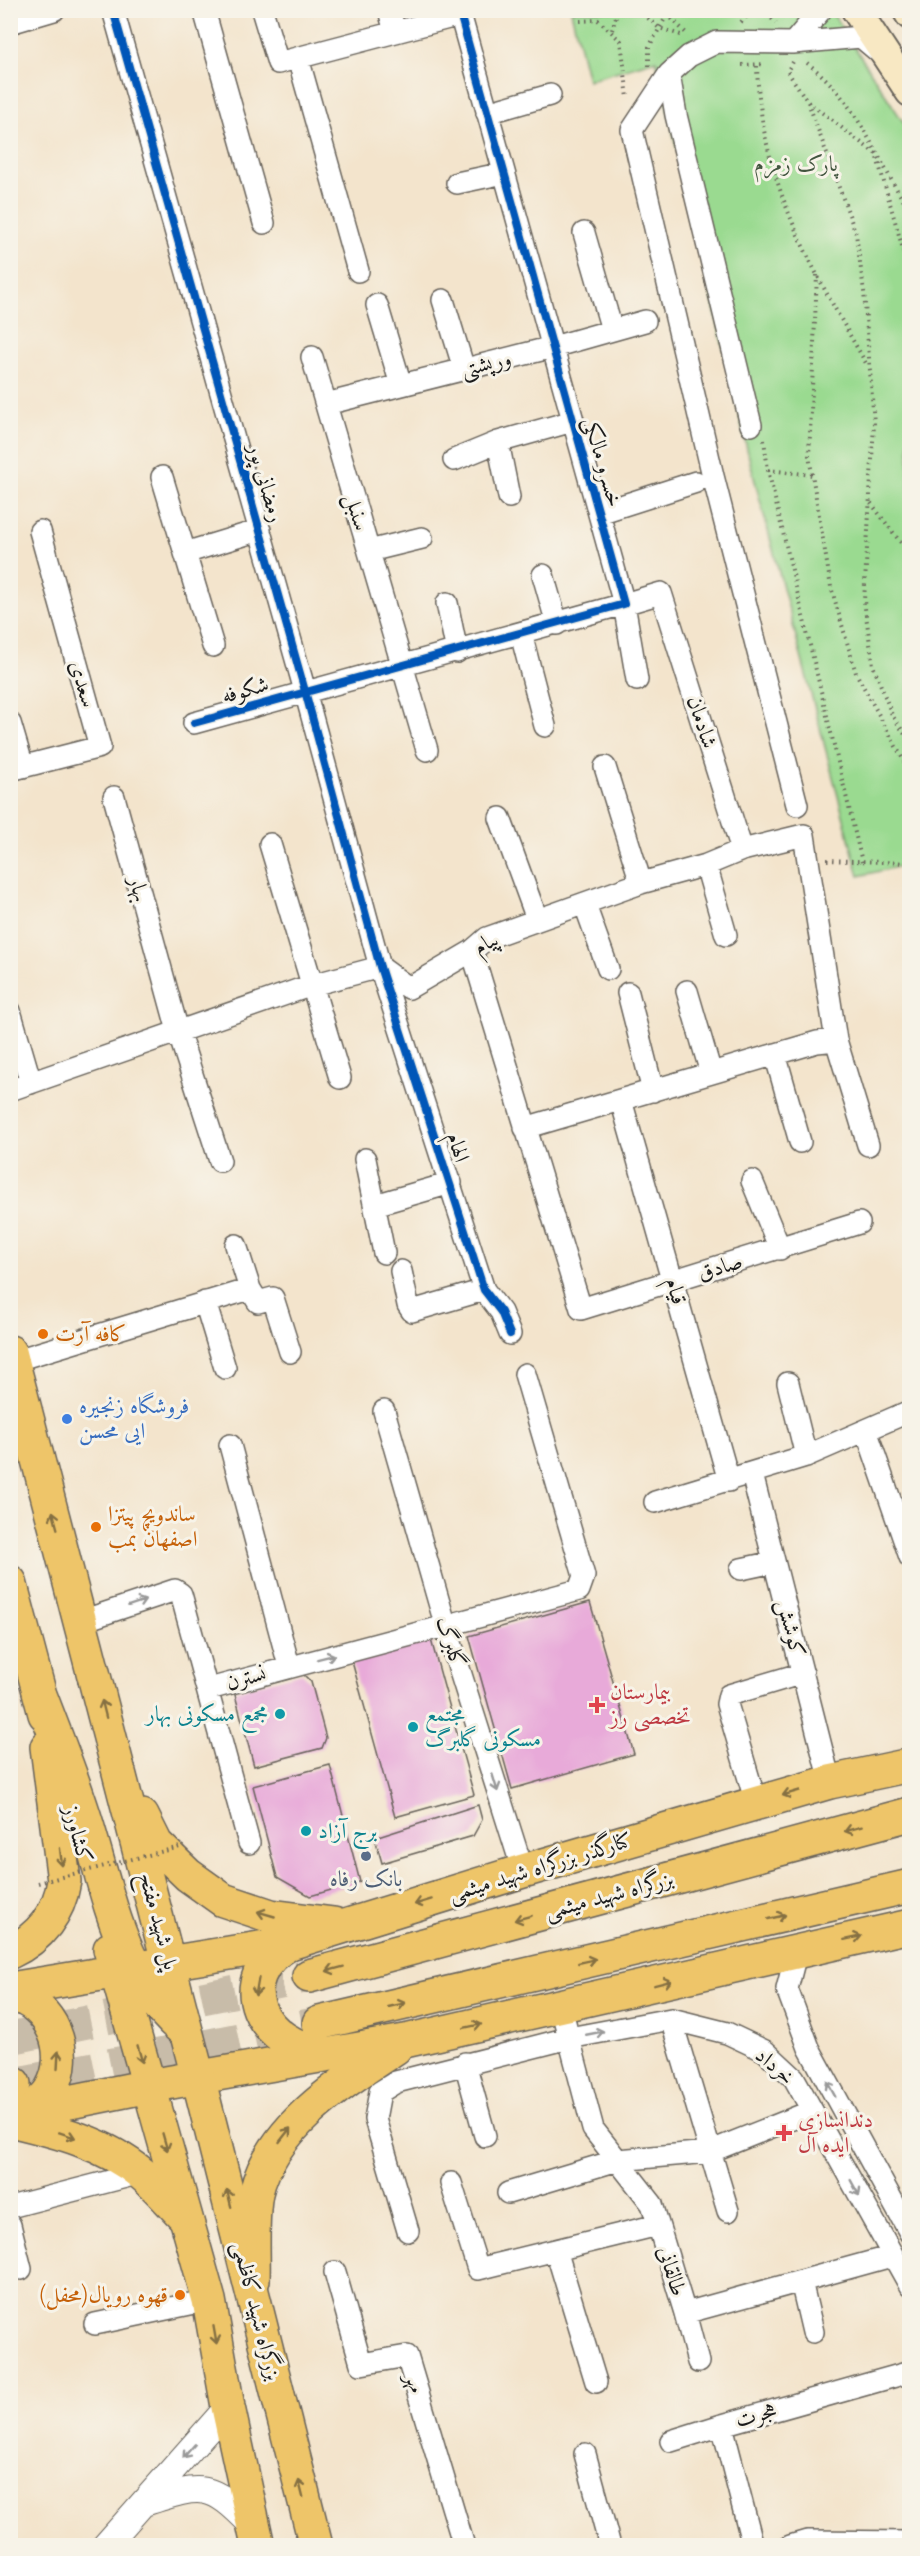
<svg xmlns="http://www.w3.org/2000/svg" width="920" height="2556" viewBox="0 0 920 2556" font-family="Cardo,Amiri,serif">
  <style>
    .green { fill: #9ada90; stroke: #5b7b56; stroke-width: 1.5 }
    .building { fill: #e8aad9 }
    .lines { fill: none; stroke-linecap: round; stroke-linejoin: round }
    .trunk-tunnel { stroke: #c8bca9; stroke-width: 33; stroke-dasharray: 33 16; stroke-linecap: butt }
    .minor-casing { stroke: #67625a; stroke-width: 24 }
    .tertiary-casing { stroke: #67625a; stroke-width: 28 }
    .secondary-casing { stroke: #67625a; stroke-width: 32 }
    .primary-casing { stroke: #67625a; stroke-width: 36 }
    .trunk-casing { stroke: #67625a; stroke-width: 36 }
    .path { stroke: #67625a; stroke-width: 4; stroke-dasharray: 1.5 4.5; stroke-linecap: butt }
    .minor { stroke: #fff; stroke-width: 21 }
    .tertiary { stroke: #fff; stroke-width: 26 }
    .secondary { stroke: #f8e8c3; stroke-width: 28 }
    .primary { stroke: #eec569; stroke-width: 33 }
    .trunk { stroke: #eec569; stroke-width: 33 }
    .path-bridge { stroke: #67625a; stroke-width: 4; stroke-dasharray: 1.5 4.5; stroke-linecap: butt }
    .cycleway-casing { stroke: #f7f3e8; stroke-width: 11 }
    .cycleway { stroke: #0057b8; stroke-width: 8 }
    .oneway { stroke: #857042 }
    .oneway2 { stroke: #999 }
    .food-dot { fill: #e8710a; stroke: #f7f3e8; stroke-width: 2 }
    .shop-dot { fill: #3f7fe0; stroke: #f7f3e8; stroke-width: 2 }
    .health-dot { fill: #e0444e; stroke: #f7f3e8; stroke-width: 2 }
    .culture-dot { fill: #0f9aa8; stroke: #f7f3e8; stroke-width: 2 }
    .service-dot { fill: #5c6f8a; stroke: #f7f3e8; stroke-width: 2 }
    .labels { text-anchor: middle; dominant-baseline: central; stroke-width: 6; stroke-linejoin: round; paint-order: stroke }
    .park-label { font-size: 22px; fill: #42553f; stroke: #f7f3e8 }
    .street-label { font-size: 22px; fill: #1c1c1c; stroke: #f7f3e8 }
    .food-label { font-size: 22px; fill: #c56008; stroke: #f7f3e8; text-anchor: start }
    .shop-label { font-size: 22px; fill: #366cbe; stroke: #f7f3e8; text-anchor: start }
    .health-label { font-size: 22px; fill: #be3a42; stroke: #f7f3e8; text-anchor: start }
    .culture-label { font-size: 22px; fill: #0d838f; stroke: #f7f3e8; text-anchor: start }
    .service-label { font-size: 22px; fill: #4e5e75; stroke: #f7f3e8 }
  </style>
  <rect width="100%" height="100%" fill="#f7f3e8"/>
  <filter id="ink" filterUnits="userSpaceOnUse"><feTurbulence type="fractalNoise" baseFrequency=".0167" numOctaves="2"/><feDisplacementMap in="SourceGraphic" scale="12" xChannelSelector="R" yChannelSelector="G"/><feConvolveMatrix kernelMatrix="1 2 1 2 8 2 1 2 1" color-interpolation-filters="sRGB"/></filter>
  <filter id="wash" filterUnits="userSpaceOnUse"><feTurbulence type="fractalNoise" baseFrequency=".008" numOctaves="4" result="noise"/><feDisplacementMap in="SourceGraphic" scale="24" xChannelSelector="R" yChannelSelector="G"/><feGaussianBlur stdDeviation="1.35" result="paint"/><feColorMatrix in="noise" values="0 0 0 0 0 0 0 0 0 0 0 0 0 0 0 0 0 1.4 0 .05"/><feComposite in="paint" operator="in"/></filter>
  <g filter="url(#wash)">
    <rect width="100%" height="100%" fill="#f3e4cc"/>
    <path class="green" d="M571,11H831L909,131V864L859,876L751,466L656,60L588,80Z"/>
    <g id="blocks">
      <path class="building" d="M590,1602L634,1754L512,1789L469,1636Z
        M430,1636L474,1795L395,1817L351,1658Z
        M302,1673L311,1682L326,1738L322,1748L254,1766L234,1691Z
        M330,1765L360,1882L310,1896L277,1877L253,1786Z
        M478,1805L482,1820L473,1836L382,1863L375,1838Z"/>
    </g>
  </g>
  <g filter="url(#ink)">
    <use href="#blocks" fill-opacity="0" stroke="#67625a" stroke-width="1.5"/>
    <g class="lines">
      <path class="trunk-tunnel" d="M10,2038L309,1976
        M14,2084L319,2023"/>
      <defs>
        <path id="minor" d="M113,10L305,691L380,967L484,1290L501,1312L510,1334
          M204,10L264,223
          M262,10L278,63L460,15
          M389,10L395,32
          M10,23L54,10
          M793,43L821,10
          M298,58L358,271
          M669,74L632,130L713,476L797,805
          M487,113L550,95
          M457,183L504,173
          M584,233L612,330
          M443,300L464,369
          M377,305L401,385
          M312,357L427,750
          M326,404L553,347L645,321
          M751,425L676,115L669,74L689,56L717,42L793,43L861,37L880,53
          M454,460L498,442
          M162,477L185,553L260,530
          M509,497L498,442L573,421
          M599,513L696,482
          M369,551L422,538
          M185,553L213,646
          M543,575L557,624
          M447,603L457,652
          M521,634L545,726
          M637,680L624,604L661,593L742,850
          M10,723L23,767
          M194,723L624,604L459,10
          M605,767L641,883
          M10,770L100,747L40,531
          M114,797L178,1031L220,1161
          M500,818L537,919
          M270,844L340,1078
          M706,865L726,935
          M585,905L608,969
          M472,951L581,1309L859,1223
          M380,967L409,988L472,951L487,938L641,883L706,865L742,850L804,835L836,1040L868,1145
          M687,991L711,1073
          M628,993L653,1091
          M10,1011L31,1083
          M775,1054L800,1142
          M10,1090L312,985L380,967
          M621,1100L729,1481
          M525,1128L817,1042L836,1040
          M365,1159L384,1253
          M752,1181L780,1249
          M375,1205L451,1183
          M236,1245L250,1289L258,1302L273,1298L290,1352
          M401,1271L408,1305L412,1311L484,1290
          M205,1302L225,1368
          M13,1361L250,1289
          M788,1383L806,1456
          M384,1411L446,1627L523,1871
          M866,1430L910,1557
          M230,1445L289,1666
          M752,1474L830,1782
          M655,1502L806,1456L910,1411
          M741,1569L774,1562
          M82,1621L175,1590L181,1594L249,1843
          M209,1689L579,1590L584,1576L525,1374
          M756,1803L727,1704L729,1695L803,1673
          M797,1950L787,1989L809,2048L910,2233
          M561,2007L569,2038L671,2019L727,2033L765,2051L794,2078L910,2286
          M671,2019L728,2211
          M465,2063L485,2136
          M451,2183L478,2269L658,2225
          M508,2193L618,2160L709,2152L812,2111
          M10,2207L141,2173
          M10,2225L21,2269
          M408,2231L375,2119L380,2092L396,2082L569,2038L593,2129L652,2204L685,2313L892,2256
          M556,2250L596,2382
          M335,2272L361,2364L407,2356L464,2546
          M801,2281L813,2332
          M685,2313L698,2362
          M95,2324L209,2300
          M671,2441L722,2425
          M585,2454L610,2546
          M753,2546L722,2425L910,2372
          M790,2546L807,2541L910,2542"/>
        <path id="tertiary" d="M144,2503C201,2485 209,2480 252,2525
          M105,2546L228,2407"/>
        <path id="secondary" d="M856,10L910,92
          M907,10L910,15"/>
        <path id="primary" d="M10,1352L198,2077
          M10,1582L45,1714
          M40,1695C55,1734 71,1774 84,1815C108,1890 120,1977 184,2031
          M142,1816L156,1844L188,1875L223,1900L271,1916L334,1924
          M290,1943C226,1980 261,2046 325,2053
          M110,1949L149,2086
          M10,1952C40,1938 59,1913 64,1881L47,1747
          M10,1989L290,1943L523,1871L830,1782L910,1765
          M10,1994C52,2003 72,2053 51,2089C47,2097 38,2103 32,2110
          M10,2114L149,2086L405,2041L910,1926
          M10,2120C57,2131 105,2143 142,2174C158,2187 171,2203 185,2217
          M253,2280C254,2254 251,2218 256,2193C271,2127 342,2083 395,2048"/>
        <path id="trunk" d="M309,1976L910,1814
          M319,2023L910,1886
          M198,2077L316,2546
          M10,2085L14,2084
          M149,2086L209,2300L228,2407L258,2546"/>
      </defs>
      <use href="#minor" class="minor-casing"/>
      <use href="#tertiary" class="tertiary-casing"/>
      <use href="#secondary" class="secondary-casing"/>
      <use href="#primary" class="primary-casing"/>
      <use href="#trunk" class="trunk-casing"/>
      <path class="path" d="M639,10L659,28L684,36
        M663,10L688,35
        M763,10L776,23
        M580,21L598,20L621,41L628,98
        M741,22L753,10
        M612,30L618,10
        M793,62L787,71L808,102L876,154L910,274
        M807,63C857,99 877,161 910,211
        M742,65L765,64
        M649,66V47L667,15
        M757,66C760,180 812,269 867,365
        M808,102L856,234L864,291L874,424L864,601L873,665L892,715L910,742
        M817,275L809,456L831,587L856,673L910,772
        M764,440L768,470L862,862
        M768,470L813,475
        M871,503L910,555
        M827,860L910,863"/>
      <use href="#minor" class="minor"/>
      <use href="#tertiary" class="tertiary"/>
      <use href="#secondary" class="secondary"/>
      <use href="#primary" class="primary"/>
      <use href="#trunk" class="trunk"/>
      <path class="path-bridge" d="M38,1883L184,1846"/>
      <defs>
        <path id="cycleway" d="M113,10L305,691L380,967L484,1290L501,1312L510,1334
          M194,723L624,604L459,10"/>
      </defs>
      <use href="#cycleway" class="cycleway-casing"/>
      <use href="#cycleway" class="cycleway"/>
    </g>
    <defs><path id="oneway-shaft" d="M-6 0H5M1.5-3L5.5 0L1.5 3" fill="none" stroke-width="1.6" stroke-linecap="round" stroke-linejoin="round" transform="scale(1.5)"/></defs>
    <g class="oneway">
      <use href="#oneway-shaft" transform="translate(55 1520) rotate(-105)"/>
      <use href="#oneway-shaft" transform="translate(104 1709) rotate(-104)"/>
      <use href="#oneway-shaft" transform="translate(791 1793) rotate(164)"/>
      <use href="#oneway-shaft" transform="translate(853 1829) rotate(165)"/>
      <use href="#oneway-shaft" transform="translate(61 1857) rotate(83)"/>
      <use href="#oneway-shaft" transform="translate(423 1902) rotate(163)"/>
      <use href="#oneway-shaft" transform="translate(266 1914) rotate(-164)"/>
      <use href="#oneway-shaft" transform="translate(777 1917) rotate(-13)"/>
      <use href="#oneway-shaft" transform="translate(523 1918) rotate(165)"/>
      <use href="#oneway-shaft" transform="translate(853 1938) rotate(-12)"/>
      <use href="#oneway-shaft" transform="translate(587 1961) rotate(-13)"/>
      <use href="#oneway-shaft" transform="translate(335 1969) rotate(165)"/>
      <use href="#oneway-shaft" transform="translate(663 1983) rotate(-14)"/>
      <use href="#oneway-shaft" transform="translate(257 1987) rotate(100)"/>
      <use href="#oneway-shaft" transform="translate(397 2005) rotate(-13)"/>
      <use href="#oneway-shaft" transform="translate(473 2026) rotate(-12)"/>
      <use href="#oneway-shaft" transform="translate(140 2054) rotate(74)"/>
      <use href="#oneway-shaft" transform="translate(58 2060) rotate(-87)"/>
      <use href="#oneway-shaft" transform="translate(67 2135) rotate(19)"/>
      <use href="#oneway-shaft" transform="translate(285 2135) rotate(-52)"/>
      <use href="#oneway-shaft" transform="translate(165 2142) rotate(74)"/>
      <use href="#oneway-shaft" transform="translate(229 2198) rotate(-104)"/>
      <use href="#oneway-shaft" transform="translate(215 2335) rotate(80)"/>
      <use href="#oneway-shaft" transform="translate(301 2489) rotate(-104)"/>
    </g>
    <g class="oneway2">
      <use href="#oneway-shaft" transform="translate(137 1603) rotate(-18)"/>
      <use href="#oneway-shaft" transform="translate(326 1657) rotate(-14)"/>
      <use href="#oneway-shaft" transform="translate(495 1783) rotate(73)"/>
      <use href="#oneway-shaft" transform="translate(595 2033) rotate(-11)"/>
      <use href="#oneway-shaft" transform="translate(831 2089) rotate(-119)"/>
      <use href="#oneway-shaft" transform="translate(855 2188) rotate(61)"/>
      <use href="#oneway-shaft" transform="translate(189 2451) rotate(131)"/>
    </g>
  </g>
  <g class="food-dot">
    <circle cx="43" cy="1334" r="6"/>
    <circle cx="96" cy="1527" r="6"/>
    <circle cx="180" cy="2295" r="6"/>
  </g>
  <circle class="shop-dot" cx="67" cy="1419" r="6"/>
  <g class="health-dot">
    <path d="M594 1696h6v6h6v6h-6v6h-6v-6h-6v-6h6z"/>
    <path d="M781 2124h6v6h6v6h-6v6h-6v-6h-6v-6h6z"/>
  </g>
  <g class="culture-dot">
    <circle cx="280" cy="1714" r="6"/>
    <circle cx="413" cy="1727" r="6"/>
    <circle cx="306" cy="1831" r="6"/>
  </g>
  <circle class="service-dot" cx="366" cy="1856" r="6"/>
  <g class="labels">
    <g class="park-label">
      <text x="796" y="164">پارک زمزم</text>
    </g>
    <g class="street-label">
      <text transform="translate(486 364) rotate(-14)">ورپشتی</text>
      <text transform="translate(603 462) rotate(74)">خسرو مالکی</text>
      <text transform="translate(266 483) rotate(74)">رمضانی پور</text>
      <text transform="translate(357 512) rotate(74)">سنبل</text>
      <text transform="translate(83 684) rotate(74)">سعدی</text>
      <text transform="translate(245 690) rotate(-16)">شکوفه</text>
      <text transform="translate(702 722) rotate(72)">شادمان</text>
      <text transform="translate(139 889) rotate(75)">بهار</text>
      <text transform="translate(486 943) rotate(-30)">پیام</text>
      <text transform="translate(458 1147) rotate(72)">الهام</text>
      <text transform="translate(720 1267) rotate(-18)">صادق</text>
      <text transform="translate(676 1291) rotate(74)">قیام</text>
      <text transform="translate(791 1628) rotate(76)">کوشش</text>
      <text transform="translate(451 1642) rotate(73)">گلبرگ</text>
      <text transform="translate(246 1678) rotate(-16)">نسترن</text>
      <text transform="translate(78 1834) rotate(75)">کشاورز</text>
      <text transform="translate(540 1867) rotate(-17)">کنارگذر بزرگراه شهید میثمی</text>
      <text transform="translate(609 1895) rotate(-15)">بزرگراه شهید میثمی</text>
      <text transform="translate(159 1921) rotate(75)">پل شهید مفتح</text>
      <text transform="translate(775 2066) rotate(41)">خرداد</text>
      <text transform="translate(672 2271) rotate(73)">طالقانی</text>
      <text transform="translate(257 2311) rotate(76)">بزرگراه شهید کاظمی</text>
      <text transform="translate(415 2383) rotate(73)">مهر</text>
      <text transform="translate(756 2415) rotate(-16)">هجرت</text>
    </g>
    <g class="food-label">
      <text x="55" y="1334">کافه آرت</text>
      <text x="108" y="1514">ساندویچ پیتزا<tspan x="108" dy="25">اصفهان بمب</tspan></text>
      <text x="168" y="2295" text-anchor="end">قهوه رویال(محفل)</text>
    </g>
    <g class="shop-label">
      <text x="79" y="1406">فروشگاه زنجیره<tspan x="79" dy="25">ایی محسن</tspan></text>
    </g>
    <g class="health-label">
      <text x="610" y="1692">بیمارستان<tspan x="610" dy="25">تخصصی رز</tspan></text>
      <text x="798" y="2120">دندانسازی<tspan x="798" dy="25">ایده آل</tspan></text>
    </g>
    <g class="culture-label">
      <text x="268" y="1714" text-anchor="end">مجمع مسکونی بهار</text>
      <text x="425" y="1714">مجتمع<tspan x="425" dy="25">مسکونی گلبرگ</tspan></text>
      <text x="318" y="1831">برج آزاد</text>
    </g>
    <g class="service-label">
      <text x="366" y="1879">بانک رفاه</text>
    </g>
  </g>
  <rect width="920" height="2556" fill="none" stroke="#f7f3e8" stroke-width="36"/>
</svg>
